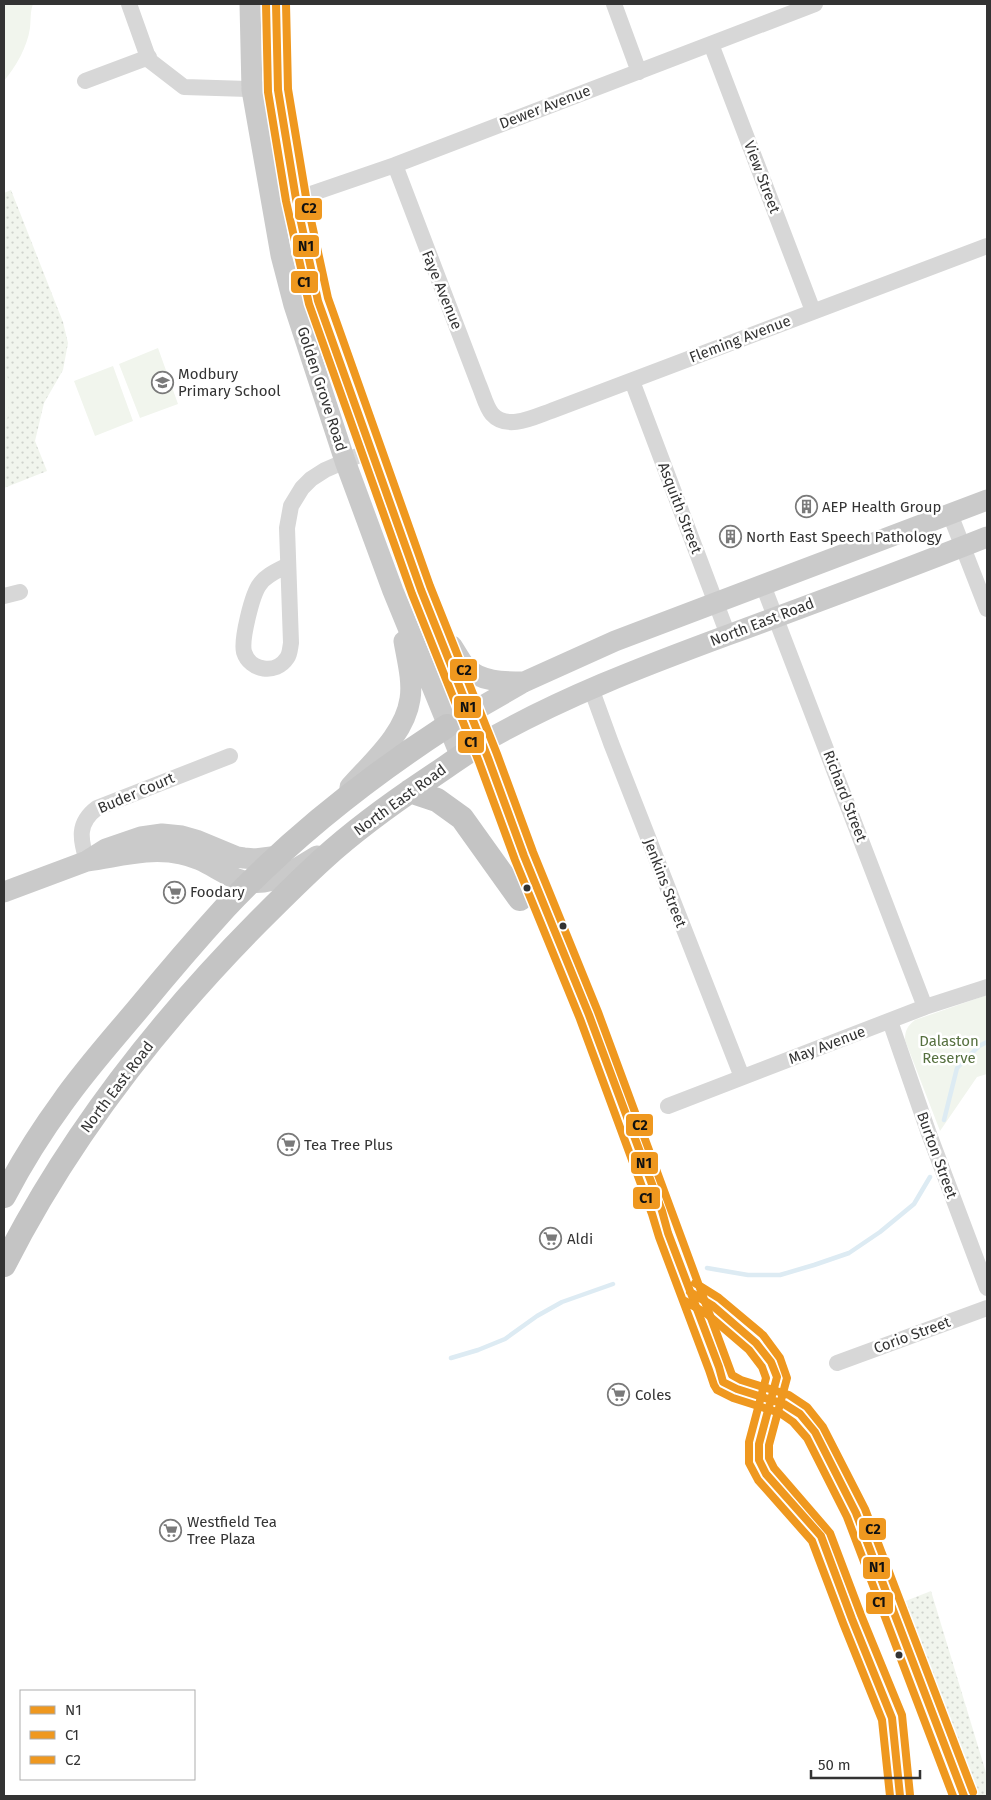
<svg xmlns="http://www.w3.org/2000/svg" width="991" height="1800" viewBox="0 0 991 1800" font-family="'Fira Sans',sans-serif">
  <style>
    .grass { fill: url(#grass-dots) }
    .green { fill: #f1f5ed }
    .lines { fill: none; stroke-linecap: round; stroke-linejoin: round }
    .stream { stroke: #ddebf3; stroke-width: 4.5 }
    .minor { stroke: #d7d7d7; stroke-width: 16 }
    .major { stroke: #cacaca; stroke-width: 21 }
    .highway { stroke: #c4c4c4; stroke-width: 24 }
    .bus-1-casing { stroke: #fff; stroke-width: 11 }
    .bus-2-casing { stroke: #fff; stroke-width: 11 }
    .bus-3-casing { stroke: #fff; stroke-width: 11 }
    .bus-1 { stroke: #ef981f; stroke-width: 8 }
    .bus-2 { stroke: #ef981f; stroke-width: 8 }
    .bus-3 { stroke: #ef981f; stroke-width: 8 }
    .bus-dot { fill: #333; stroke: #fff; stroke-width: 2 }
    .labels { text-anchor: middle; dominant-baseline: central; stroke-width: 5; stroke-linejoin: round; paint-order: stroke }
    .street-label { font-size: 15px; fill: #333; stroke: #fff }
    .poi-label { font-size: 15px; fill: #333; stroke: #fff; text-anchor: start }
    .park-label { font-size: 15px; fill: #56703f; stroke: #fff }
    .line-badge { stroke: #fff; stroke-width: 2 }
    .pale-badge-label { font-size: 14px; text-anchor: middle; font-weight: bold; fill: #111 }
  </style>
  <defs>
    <pattern id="grass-dots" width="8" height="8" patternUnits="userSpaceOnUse" patternTransform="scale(1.25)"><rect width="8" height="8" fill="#f1f5ed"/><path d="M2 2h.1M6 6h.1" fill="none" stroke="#cfd2cc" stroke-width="1.8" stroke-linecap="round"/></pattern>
  </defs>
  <rect width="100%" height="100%" fill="#fff"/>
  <path class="grass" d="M11,190L63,322L68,343L63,370L44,403L35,441L47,471L4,488V193Z
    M931,1591L987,1776V1796H971L898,1604Z"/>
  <path class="green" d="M4,4H33C30,12 31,20 30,28C27,48 16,66 4,81Z
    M158,348L178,404L140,418L119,364Z
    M4,364C12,383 10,414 4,434Z
    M113,366L133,421L95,436L74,381Z
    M987,995V1074L977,1077L940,1131L905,1040C905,1031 907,1026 915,1020Z"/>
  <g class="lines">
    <path class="stream" d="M944,1120L957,1068L979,1046L987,1042
      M707,1268L748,1275H780L814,1265L849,1253L880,1232L914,1204L930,1177
      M451,1358L478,1350L505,1339L537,1316L562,1302L613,1284"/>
    <path class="minor" d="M129,4L149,60L184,87L278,90
      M614,4L639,72
      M711,44L813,311
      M85,81L149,57
      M395,165L479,385C483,394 486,407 492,414C507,431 534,417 551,411L987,246
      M272,205L296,199L395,165L815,4
      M632,381L728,635
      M950,514L987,609
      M288,565C279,570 266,575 260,584C252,594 241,640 244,652C250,671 276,675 287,658C290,654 290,648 291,643L287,528L291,506L302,488L311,479L325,470L371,450
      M763,585L925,1007
      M4,596L20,592
      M591,688L611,743L742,1077
      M87,861C80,839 77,823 97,808L230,756
      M890,1021L929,1134L987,1288
      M668,1106L925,1007L987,987
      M837,1363L987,1308"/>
    <path class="major" d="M250,4L252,90L281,255L294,305L345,461L393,591L461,757
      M276,4L278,90L296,199L318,301L415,575L482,743C560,698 644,666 728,635C815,603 901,571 987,537
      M452,646C456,652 460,660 465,666C479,682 504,682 524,682
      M458,720L524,682L615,641L987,500
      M350,787C372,762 405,734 410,699C413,681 407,659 404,641
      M87,861C118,857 149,847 181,854C201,858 212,867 230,876C265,893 287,874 317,856
      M4,892L87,861L106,849L141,837L162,834L182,836L196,840L237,857L244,858L255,859L279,856"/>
    <path class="highway" d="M410,791L437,800L462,818L520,899
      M4,1196C21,1164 40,1133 62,1103C85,1070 112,1040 138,1009C166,975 195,941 225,908C291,838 367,778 447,726
      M4,1265C69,1137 157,1024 258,922C279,901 301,879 323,859C356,829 392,803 428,779C446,767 464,754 482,743"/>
    <defs>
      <path id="bus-1" d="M276,4L278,90L296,199L318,301L421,590L488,758L524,856L589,1015L662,1211L668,1233L719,1367L723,1382L737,1389L784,1404L800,1414L815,1432L856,1513L964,1796
        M690,1292L713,1306L756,1343L771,1362L777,1377L759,1444V1460L766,1474L821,1536L852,1619L892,1718L900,1796"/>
      <path id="bus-2" d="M266,4L268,92L286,201L309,304L412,594L479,762L515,860L580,1019L652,1214L659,1237L709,1370L714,1385L717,1390L733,1398L780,1413L793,1422L807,1438L847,1517L953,1796
        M685,1301L707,1314L749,1350L762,1367L766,1378L749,1442V1463L758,1480L812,1541L843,1623L882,1720L890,1796"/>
      <path id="bus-3" d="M286,4L288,89L306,197L328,298L430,586L497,754L533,852L598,1012L732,1375L741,1380L789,1395L807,1407L823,1427L865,1509L973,1792
        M695,1283L719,1298L763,1335L780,1358L787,1378L769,1445V1458L774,1468L830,1533L861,1615L902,1715L910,1795"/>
    </defs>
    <use href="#bus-1" class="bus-1-casing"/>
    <use href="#bus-2" class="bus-2-casing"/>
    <use href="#bus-3" class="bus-3-casing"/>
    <use href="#bus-1" class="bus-1"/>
    <use href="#bus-2" class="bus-2"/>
    <use href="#bus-3" class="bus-3"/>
  </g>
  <defs>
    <symbol id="school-ring" viewBox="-11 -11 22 22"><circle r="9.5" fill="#fff" stroke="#7a7a7a" stroke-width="1.5"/><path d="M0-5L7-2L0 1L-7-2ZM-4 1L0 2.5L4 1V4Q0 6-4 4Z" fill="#7a7a7a"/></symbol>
    <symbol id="building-ring" viewBox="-11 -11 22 22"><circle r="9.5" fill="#fff" stroke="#7a7a7a" stroke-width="1.5"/><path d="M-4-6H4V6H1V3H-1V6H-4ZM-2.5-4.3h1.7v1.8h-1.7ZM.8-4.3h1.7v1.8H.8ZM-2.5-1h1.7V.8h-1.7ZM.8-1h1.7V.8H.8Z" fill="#7a7a7a"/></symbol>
    <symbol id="supermarket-ring" viewBox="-11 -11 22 22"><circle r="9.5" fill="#fff" stroke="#7a7a7a" stroke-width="1.5"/><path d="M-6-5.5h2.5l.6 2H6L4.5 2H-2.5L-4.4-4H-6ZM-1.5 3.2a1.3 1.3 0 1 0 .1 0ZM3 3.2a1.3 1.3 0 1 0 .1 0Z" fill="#7a7a7a"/></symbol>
  </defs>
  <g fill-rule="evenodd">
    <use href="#school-ring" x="150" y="370" width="25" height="25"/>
    <use href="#building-ring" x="794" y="494" width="25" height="25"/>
    <use href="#building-ring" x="718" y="524" width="25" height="25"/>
    <use href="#supermarket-ring" x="162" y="880" width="25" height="25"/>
    <use href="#supermarket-ring" x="276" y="1132" width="25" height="25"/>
    <use href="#supermarket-ring" x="538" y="1226" width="25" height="25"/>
    <use href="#supermarket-ring" x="606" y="1382" width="25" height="25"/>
    <use href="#supermarket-ring" x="158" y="1518" width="25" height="25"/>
  </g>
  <g class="bus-dot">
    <circle cx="527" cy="888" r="4.5"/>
    <circle cx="563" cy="926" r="4.5"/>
    <circle cx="899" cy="1655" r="4.5"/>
  </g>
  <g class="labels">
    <g class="street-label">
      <text transform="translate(545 107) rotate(-21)">Dewer Avenue</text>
      <text transform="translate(762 177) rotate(69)">View Street</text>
      <text transform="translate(442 290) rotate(68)">Faye Avenue</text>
      <text transform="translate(740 339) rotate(-21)">Fleming Avenue</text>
      <text transform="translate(322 389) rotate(72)">Golden Grove Road</text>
      <text transform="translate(680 508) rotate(69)">Asquith Street</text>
      <text transform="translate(762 622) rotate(-21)">North East Road</text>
      <text transform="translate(136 793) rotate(-23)">Buder Court</text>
      <text transform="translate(845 796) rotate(69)">Richard Street</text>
      <text transform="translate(400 800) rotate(-36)">North East Road</text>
      <text transform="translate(665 883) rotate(69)">Jenkins Street</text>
      <text transform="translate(827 1045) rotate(-21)">May Avenue</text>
      <text transform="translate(117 1087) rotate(-53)">North East Road</text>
      <text transform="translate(937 1155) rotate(70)">Burton Street</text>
      <text transform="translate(912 1335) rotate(-20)">Corio Street</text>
    </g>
    <g class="poi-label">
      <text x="178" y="374">Modbury<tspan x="178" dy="17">Primary School</tspan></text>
      <text x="822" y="507">AEP Health Group</text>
      <text x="746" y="537">North East Speech Pathology</text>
      <text x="190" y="892">Foodary</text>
      <text x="304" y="1145">Tea Tree Plus</text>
      <text x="567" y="1239">Aldi</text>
      <text x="635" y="1395">Coles</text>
      <text x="187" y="1522">Westfield Tea<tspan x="187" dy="17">Tree Plaza</tspan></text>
    </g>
    <g class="park-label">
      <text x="949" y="1041">Dalaston<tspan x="949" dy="17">Reserve</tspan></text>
    </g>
  </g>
  <g class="line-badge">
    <rect x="294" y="197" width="29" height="24" rx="5" fill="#ef981f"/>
    <rect x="292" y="234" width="28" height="24" rx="5" fill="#ef981f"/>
    <rect x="290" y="270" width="29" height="24" rx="5" fill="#ef981f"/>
    <rect x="449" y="658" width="29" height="24" rx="5" fill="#ef981f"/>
    <rect x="453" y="695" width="29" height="24" rx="5" fill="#ef981f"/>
    <rect x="457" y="730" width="28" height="24" rx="5" fill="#ef981f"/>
    <rect x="625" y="1113" width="29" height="24" rx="5" fill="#ef981f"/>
    <rect x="630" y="1151" width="29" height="24" rx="5" fill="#ef981f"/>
    <rect x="632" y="1186" width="29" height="24" rx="5" fill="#ef981f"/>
    <rect x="858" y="1517" width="29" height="24" rx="5" fill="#ef981f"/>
    <rect x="862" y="1556" width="29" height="24" rx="5" fill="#ef981f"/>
    <rect x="865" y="1591" width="29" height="24" rx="5" fill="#ef981f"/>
  </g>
  <g class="pale-badge-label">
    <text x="309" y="213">C2</text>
    <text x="306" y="251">N1</text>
    <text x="304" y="287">C1</text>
    <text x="464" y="675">C2</text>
    <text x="468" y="712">N1</text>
    <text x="471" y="747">C1</text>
    <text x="640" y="1130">C2</text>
    <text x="644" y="1168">N1</text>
    <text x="646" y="1203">C1</text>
    <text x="873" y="1534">C2</text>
    <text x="877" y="1572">N1</text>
    <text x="879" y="1607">C1</text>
  </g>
  <rect width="991" height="1800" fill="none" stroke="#333333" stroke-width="10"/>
  <rect x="20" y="1690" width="175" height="90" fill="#ffffff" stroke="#adadad"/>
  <rect x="30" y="1706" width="25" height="8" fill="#ef981f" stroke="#adadad"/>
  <text x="65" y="1715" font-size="15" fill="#333333">N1</text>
  <rect x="30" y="1731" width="25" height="8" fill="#ef981f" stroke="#adadad"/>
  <text x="65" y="1740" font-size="15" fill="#333333">C1</text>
  <rect x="30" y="1756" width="25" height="8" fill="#ef981f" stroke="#adadad"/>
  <text x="65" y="1765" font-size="15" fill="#333333">C2</text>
  <path d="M811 1770v8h109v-8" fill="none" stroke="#333333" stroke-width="2.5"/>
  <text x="818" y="1770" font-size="15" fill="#333333" stroke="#ffffff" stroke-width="4" paint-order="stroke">50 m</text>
</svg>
